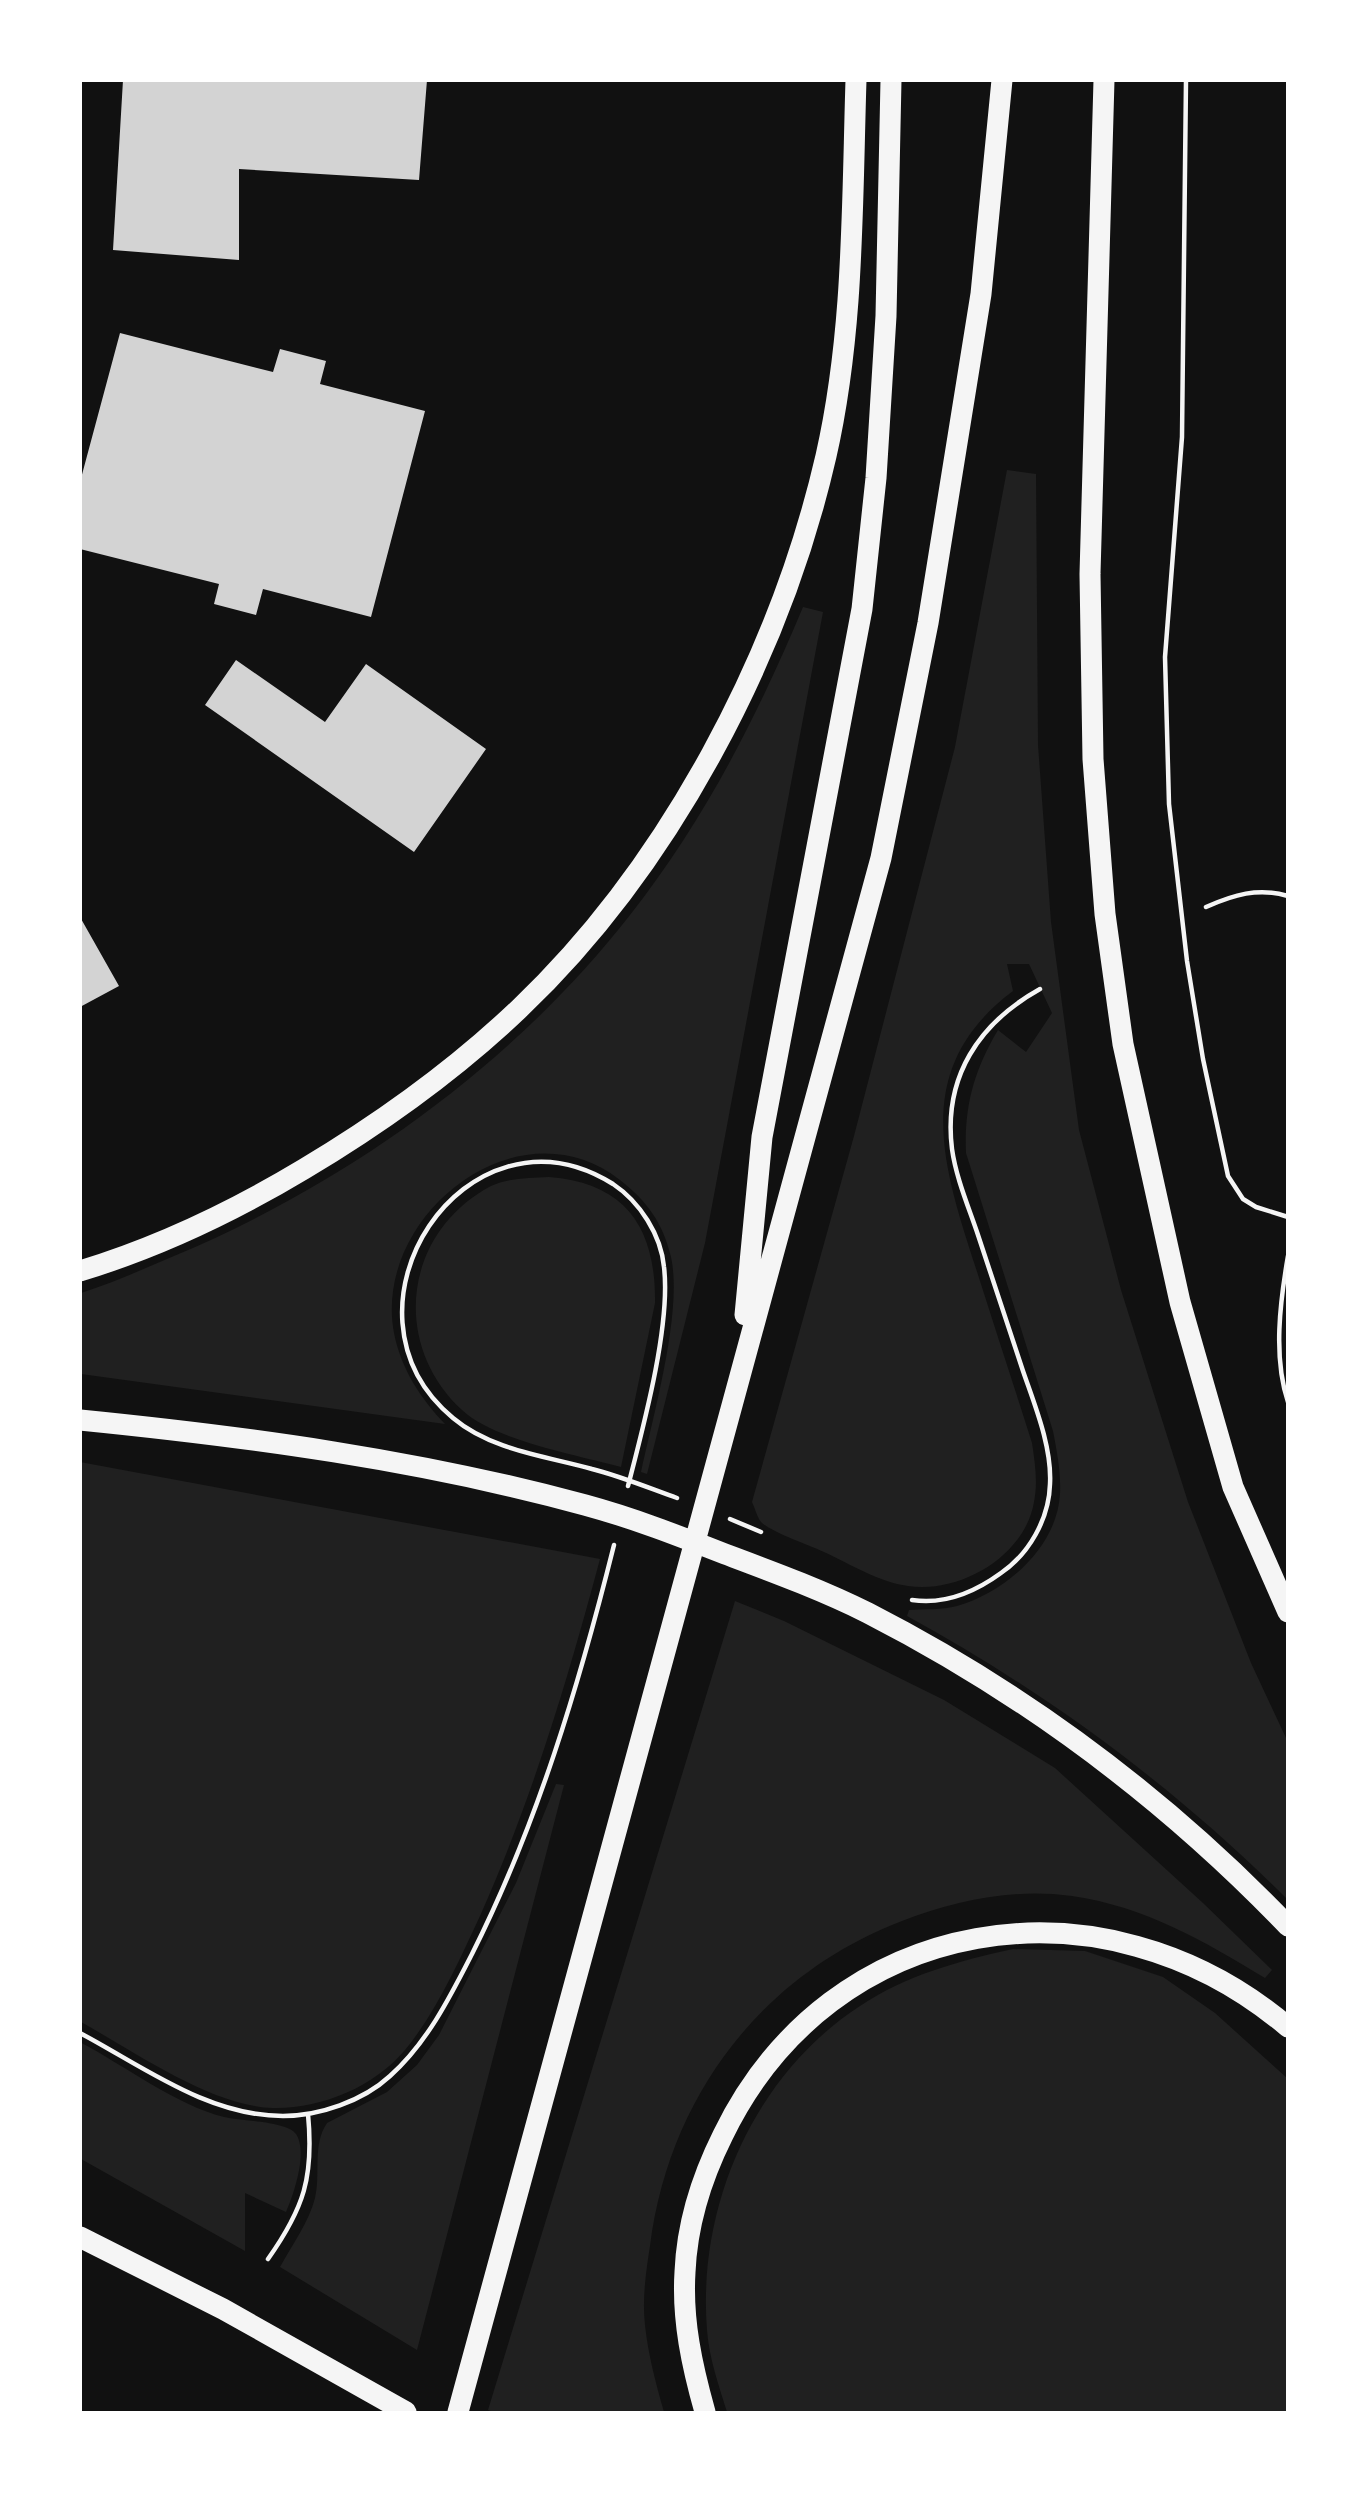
<svg xmlns="http://www.w3.org/2000/svg" width="1368" height="2493" viewBox="0 0 1368 2493" font-family="'Sofia Sans Condensed',sans-serif">
  <style>
    .green { fill: #202020 }
    .building { fill: #d3d3d3 }
    .lines { fill: none; stroke-linecap: round; stroke-linejoin: round }
    .path { stroke: #f5f5f5; stroke-width: 4.5 }
    .motorway { stroke: #f5f5f5; stroke-width: 21 }
  </style>
  <rect width="100%" height="100%" fill="#111"/>
  <path class="green" d="M1007,470L1036,474L1038,745L1051,922L1079,1130L1121,1290L1188,1502L1251,1663L1287,1740V1899C1175,1787 1046,1692 907,1616L909,1610C924,1609 942,1610 957,1606C1005,1592 1057,1548 1060,1494C1061,1472 1057,1452 1053,1431L966,1153C964,1107 974,1070 998,1030L1026,1052L1052,1013L1029,964H1007L1013,991C905,1072 946,1174 980,1281C997,1335 1015,1389 1032,1443C1035,1463 1038,1482 1034,1502C1025,1556 960,1594 908,1586C879,1582 850,1564 824,1552C809,1545 771,1532 761,1522C757,1517 755,1508 752,1502L854,1136L955,747Z
    M803,607L823,612L705,1243L647,1474L641,1472C653,1416 683,1311 671,1257C663,1223 647,1201 620,1180C518,1100 372,1216 394,1333C401,1369 421,1399 445,1424L81,1374V1293C113,1283 143,1269 174,1256C348,1183 513,1065 630,915C704,821 757,717 803,607Z
    M549,1177C626,1183 656,1228 655,1303L621,1467C578,1455 493,1440 462,1410C390,1343 404,1232 491,1186C508,1178 530,1178 549,1177Z
    M80,1462L600,1559C567,1682 532,1799 480,1916C459,1961 437,2011 405,2050C374,2087 321,2109 273,2108C211,2106 135,2052 81,2022Z
    M735,1601L784,1621L944,1700L1055,1768L1203,1903L1272,1970L1265,1978C1202,1940 1146,1907 1072,1896C1014,1888 956,1900 902,1921C761,1975 669,2097 650,2246C646,2271 642,2299 645,2325C648,2354 656,2384 664,2412H493L488,2410Z
    M556,1784L564,1785L417,2350L280,2267C292,2245 309,2222 315,2198C321,2173 312,2145 327,2123L387,2092L417,2065L439,2035L516,1883Z
    M1013,1949L1085,1951L1163,1977L1215,2013L1287,2078V2412H727C719,2386 709,2358 707,2330C697,2206 754,2075 860,2006C906,1975 959,1961 1013,1949Z
    M80,2042C125,2066 176,2105 224,2117C241,2121 287,2121 296,2134C308,2152 294,2194 286,2212L245,2193V2251L81,2159Z"/>
  <path class="building" d="M123,80H427L419,180L239,169V260L113,250Z
    M120,333L273,372L280,349L326,361L320,384L425,411L371,617L263,589L256,615L214,604L219,584L80,549V482Z
    M236,660L325,722L366,664L486,749L414,852L205,705Z
    M80,917L119,986L80,1007Z"/>
  <g class="lines">
    <path class="path" d="M1186,80L1182,437L1165,657L1169,804L1187,961L1203,1059L1228,1176L1243,1199L1256,1207L1288,1217
      M1206,907C1233,895 1258,887 1288,896
      M1288,1256C1280,1302 1273,1357 1288,1402
      M628,1486C643,1428 671,1325 664,1267C661,1235 640,1202 613,1184C466,1092 323,1310 453,1418C491,1450 545,1456 592,1469C620,1476 649,1488 677,1498
      M730,1519L761,1532
      M912,1600C945,1605 975,1592 1001,1573C1029,1554 1049,1519 1050,1484C1052,1447 1035,1406 1023,1371C1008,1326 993,1281 978,1235C969,1208 956,1178 952,1149C943,1077 979,1023 1040,989
      M80,2033C144,2067 208,2116 283,2116C319,2116 363,2101 390,2076C427,2043 450,1997 472,1954C537,1825 579,1685 614,1545
      M268,2259C304,2208 314,2177 308,2114"/>
    <path class="motorway" d="M1104,80L1090,574L1093,759L1105,914L1123,1044L1180,1302L1233,1487L1288,1612
      M80,1271C159,1247 234,1211 304,1169C381,1123 455,1070 520,1008C669,866 780,656 826,456C854,333 852,206 856,80
      M745,1315L762,1137L862,609L876,478L886,316L891,80
      M80,1420C250,1437 420,1460 585,1505C633,1518 679,1536 725,1554C773,1572 822,1590 868,1613C1024,1693 1166,1799 1288,1926
      M80,2237L223,2309L406,2412
      M458,2412L881,858L928,623L981,294L1002,80
      M705,2412C692,2366 682,2320 685,2272C687,2224 702,2177 723,2135C831,1912 1103,1870 1288,2027"/>
  </g>
  <rect width="1368" height="2493" fill="none" stroke="#ffffff" stroke-width="164"/>
</svg>
